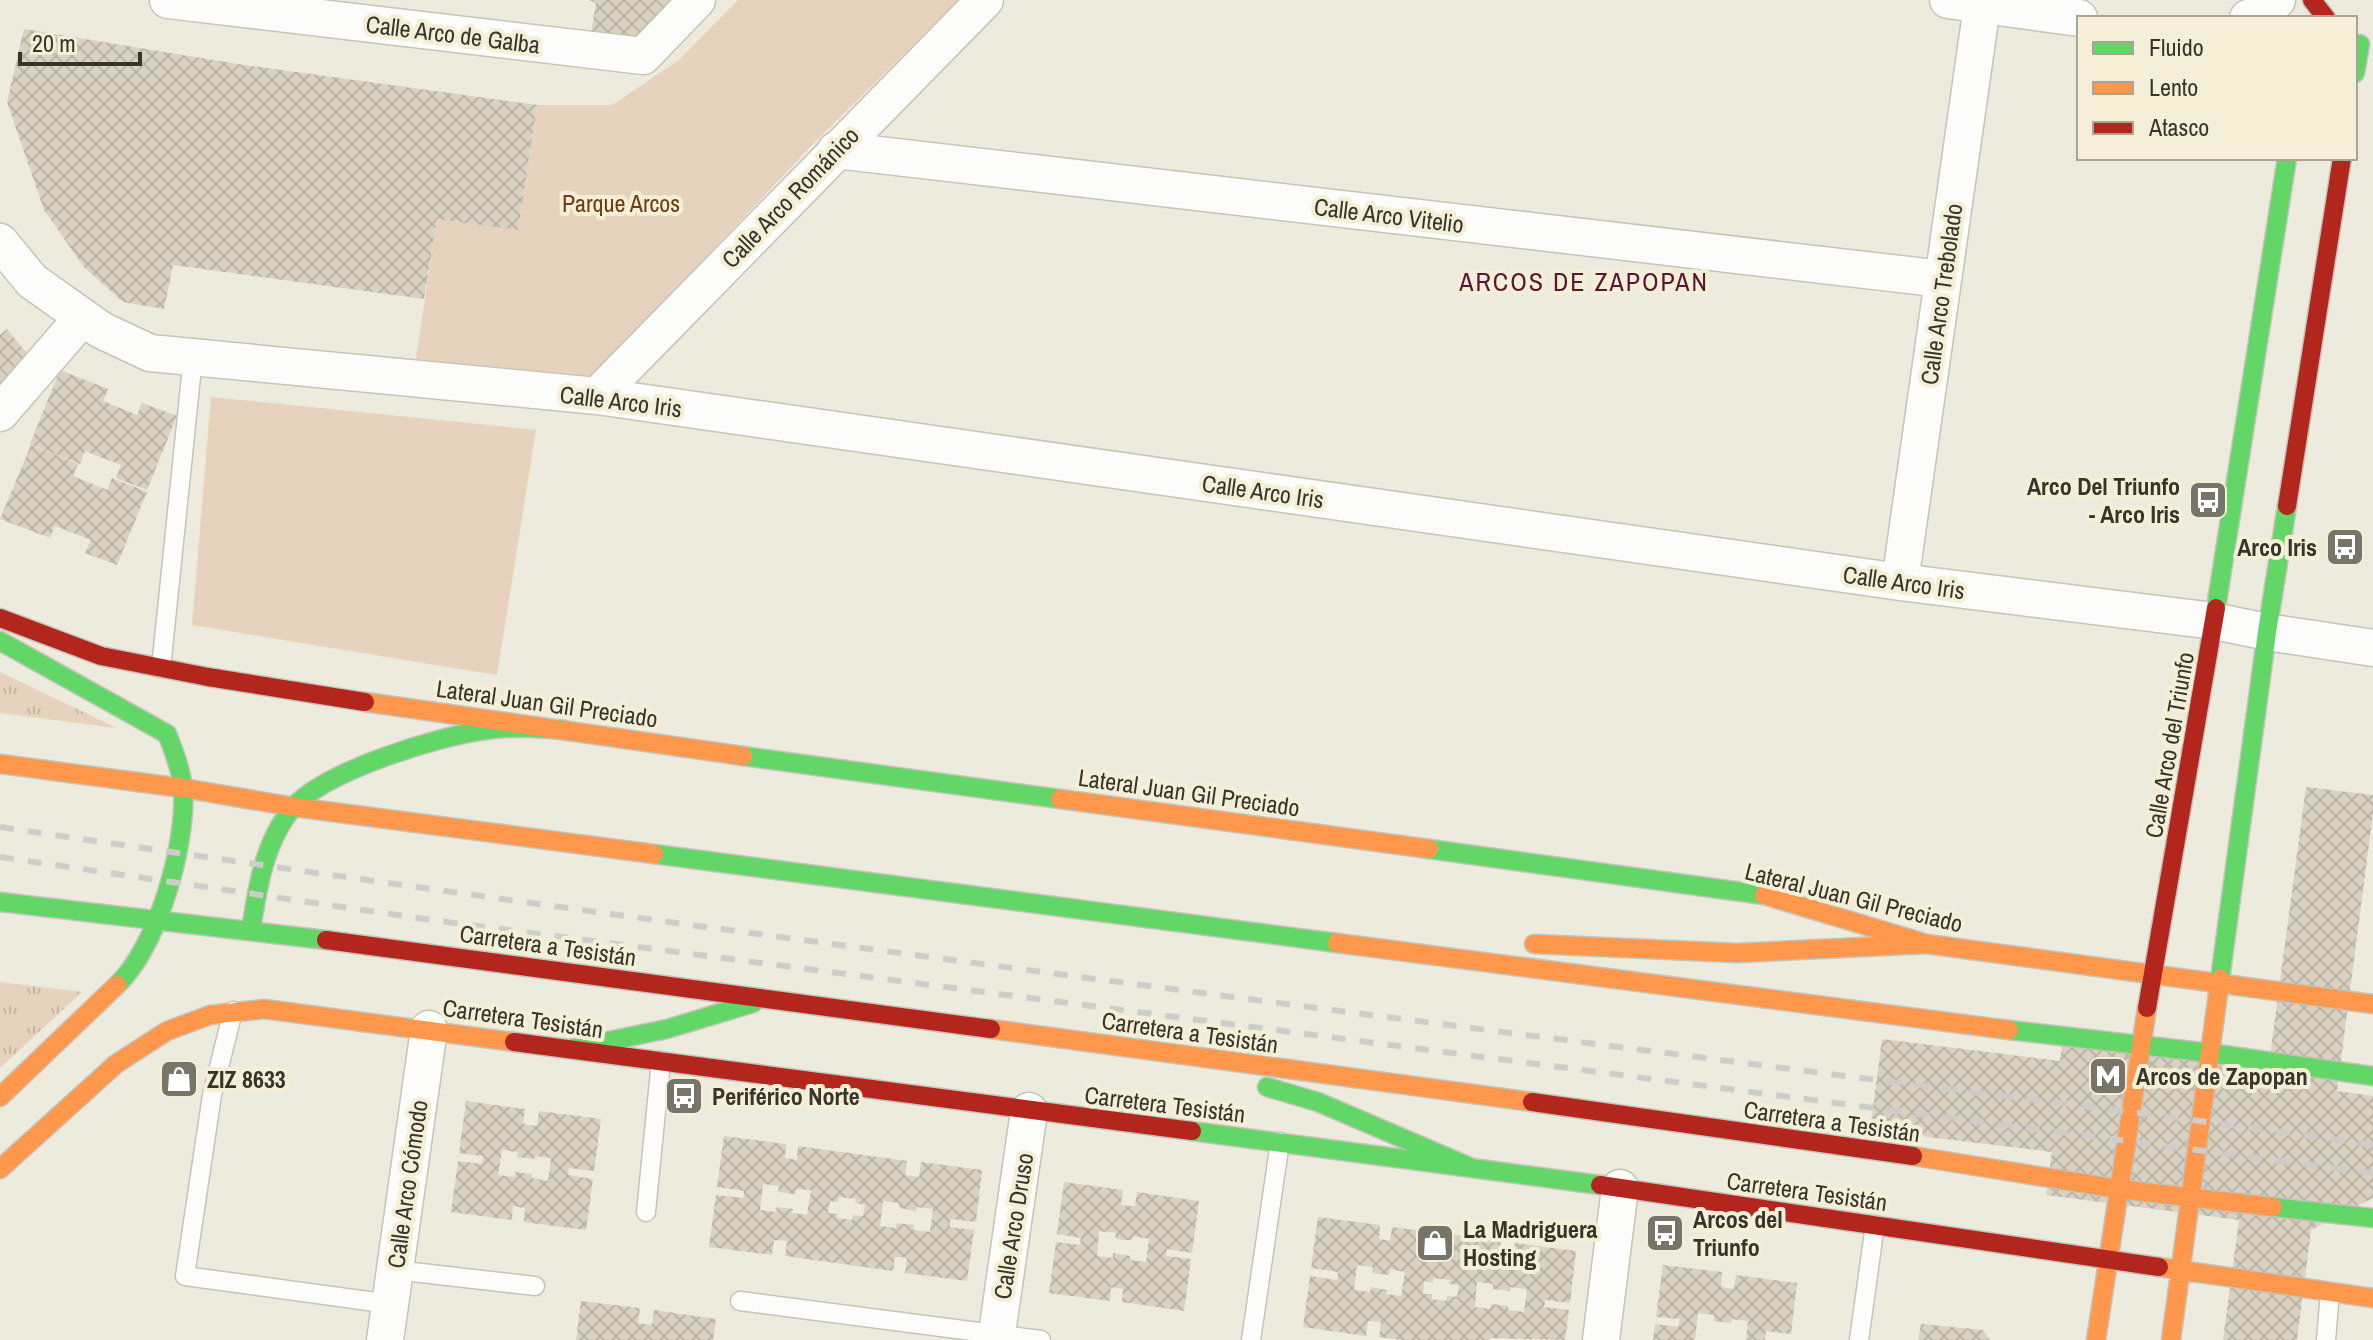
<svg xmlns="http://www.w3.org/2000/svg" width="2373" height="1340" viewBox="0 0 2373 1340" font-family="'Archivo Narrow',sans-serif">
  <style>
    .grass { fill: url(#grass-tufts) }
    .park { fill: #e7d2be }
    .building { fill: url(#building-cross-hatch); fill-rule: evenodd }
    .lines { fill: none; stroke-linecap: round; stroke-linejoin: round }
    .lane-casing { stroke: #c5c4b9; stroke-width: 21 }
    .street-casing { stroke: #c5c4b9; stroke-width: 39 }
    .fast-casing { stroke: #c5c4b9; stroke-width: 21 }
    .slow-casing { stroke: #c5c4b9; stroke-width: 21 }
    .jam-casing { stroke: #c5c4b9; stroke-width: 21 }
    .lane { stroke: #fcfcfa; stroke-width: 18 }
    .street { stroke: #fcfcfa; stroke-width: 36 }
    .fast { stroke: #63d668; stroke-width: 18 }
    .slow { stroke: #ff974d; stroke-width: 18 }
    .jam { stroke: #b3261e; stroke-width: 18 }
    .rail { stroke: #cecdc9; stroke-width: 6; stroke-dasharray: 14 14; stroke-linecap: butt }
    .labels { text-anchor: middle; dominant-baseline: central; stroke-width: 8; stroke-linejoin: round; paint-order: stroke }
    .street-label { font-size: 24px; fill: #37352b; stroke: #f4efd6 }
    .park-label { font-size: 24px; fill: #6b3c15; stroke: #f4efd6 }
    .poi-label { font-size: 24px; font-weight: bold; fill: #37352b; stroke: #f4efd6; text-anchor: start }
    .neighbourhood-label { font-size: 26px; letter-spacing: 2px; fill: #571635; stroke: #f4efd6 }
  </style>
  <defs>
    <pattern id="grass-tufts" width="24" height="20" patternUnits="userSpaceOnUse" patternTransform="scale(2)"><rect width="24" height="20" fill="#e7d2be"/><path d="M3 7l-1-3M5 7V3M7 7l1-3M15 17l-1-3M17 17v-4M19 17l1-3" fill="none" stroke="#c7b5a3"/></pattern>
    <pattern id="building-cross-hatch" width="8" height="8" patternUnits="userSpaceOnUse" patternTransform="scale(2)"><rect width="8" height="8" fill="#d9d1c2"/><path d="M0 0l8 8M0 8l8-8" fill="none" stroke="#bbb4a7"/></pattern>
  </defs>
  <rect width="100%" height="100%" fill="#edebdd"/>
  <path class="grass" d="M0,672L117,728L0,713Z
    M0,982L82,992L0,1068Z"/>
  <path class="park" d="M738,0H959L815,142L594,376L416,359L437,219L518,229L537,105H612L679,60Z
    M211,397L536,430L497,675L192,625Z"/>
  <path class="building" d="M589,0H677L639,40L591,33L596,3Z
    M24,29L244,65L537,105L518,230L437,219L424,299L173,265L164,309L123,302L84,267L44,210L7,102Z
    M7,329L31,358L0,384V335Z
    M60,370L108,389L103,401L137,415L142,403L177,416L147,490L116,478L121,465L85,451L80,464L30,444Z
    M31,445L78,464L73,476L107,490L112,478L147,492L117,565L85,553L91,540L55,526L50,538L0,519Z
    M2306,787L2373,795V813L2337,1091L2373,1096V1198L2311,1230L2297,1340H2223L2239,1220L2046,1195L2052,1152L1870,1130L1882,1039L2060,1061L2064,1029L2270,1056Z
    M466,1101L525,1109L523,1124L537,1126L539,1111L601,1119L594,1171L569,1168L568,1175L593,1179L586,1230L524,1222L525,1208L513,1206L512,1220L451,1212L458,1161L482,1164L483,1156L459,1153ZM502,1150L518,1152L517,1157L525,1158L534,1159L535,1156L551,1158L548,1181L532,1178V1174L515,1172V1177L498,1175Z
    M724,1136L786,1144L785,1158L797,1160L798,1146L907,1161L905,1175L919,1177L921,1162L982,1170L976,1222L951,1219L950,1223V1227L974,1230L967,1281L905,1273L907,1258L901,1257H895L893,1271L785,1256L787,1241L774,1240L772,1255L709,1247L716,1195L743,1198L744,1195V1191L717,1187ZM763,1184L779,1186L778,1192L786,1193L795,1194L796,1189L811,1190L807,1215L792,1213L793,1209L777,1207L776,1212L760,1210ZM839,1197L856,1199L855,1203L865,1205L863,1216L853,1215L852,1220L837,1218L838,1214L828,1213L830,1201L838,1202ZM883,1201L899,1203V1208L916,1211L917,1207L933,1209L930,1232L913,1230L914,1225L905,1224L897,1223L896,1228L880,1226Z
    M1064,1182L1123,1190L1121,1205L1128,1206H1135L1137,1192L1199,1201L1192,1253L1167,1249L1166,1256L1191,1259L1184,1311L1122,1302L1123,1289L1111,1287L1110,1301L1049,1293L1056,1242L1080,1245L1081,1238L1057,1234ZM1099,1231L1116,1233L1115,1238L1123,1240H1132L1133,1236L1149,1239L1146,1262L1130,1260V1256L1113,1253V1258L1097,1256Z
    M1318,1217L1380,1225L1379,1239L1385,1240L1390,1241L1392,1227L1501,1241L1500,1256L1506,1257H1513L1515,1243L1576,1251L1570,1303L1545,1300L1544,1307L1569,1310L1565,1340L1490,1338L1489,1340H1401L1379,1337L1381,1322L1368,1321L1366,1336L1303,1327L1310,1276L1337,1280L1338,1272L1311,1268ZM1357,1265L1373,1267L1372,1273L1389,1275L1390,1269L1405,1272L1401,1296L1386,1294L1387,1290L1371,1287L1370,1292L1354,1290ZM1433,1278L1450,1280L1449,1284L1459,1285L1457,1297L1447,1296L1446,1301L1432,1299V1294H1423L1424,1281L1433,1283ZM1477,1282L1493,1284V1289L1510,1291V1287L1527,1289L1524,1312L1508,1310V1306L1491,1304L1490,1309L1475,1307Z
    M1663,1265L1722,1272L1721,1287L1727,1288L1734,1289L1736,1275L1797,1283L1791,1334L1766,1331L1765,1340H1746L1748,1321L1732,1319L1731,1323L1714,1321V1315L1698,1313L1695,1340H1653L1655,1324L1678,1327L1679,1324L1680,1319L1656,1317Z
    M581,1301L640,1308L638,1323L652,1325L654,1310L716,1319L713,1340H576Z
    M1921,1324L1983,1330L1990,1340H1918Z"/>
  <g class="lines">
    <defs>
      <path id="lane" d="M161,668L193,357
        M233,1011L212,1095L185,1276L390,1304
        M646,1212L661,1061
        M395,1270L535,1286
        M740,1301L1041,1340
        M1251,1340L1280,1142
        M1859,1340L1875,1225
        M2326,1340L2330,1292"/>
      <path id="street" d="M168,0L643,56L697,0
        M1948,0L2079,18
        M2248,18L2258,15L2277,0
        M836,150L1943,279
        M0,242L32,281L101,330L150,353L597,396L1900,582L2214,621L2267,632L2373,648
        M597,396L985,0
        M0,413L83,317
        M1900,582L1982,6
        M385,1340L429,1029
        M996,1340L1029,1111
        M1601,1340L1620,1188"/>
      <path id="fast" d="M2355,73L2360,44
        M2216,608L2287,158
        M0,641L167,734C174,751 181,769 183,788C187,844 158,946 117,985
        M743,756L1060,799
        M1429,849L1764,895
        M654,854L1337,943
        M0,902L326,940
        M251,930C257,890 264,843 291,810C321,772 438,736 486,730C512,726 539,728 565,730
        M2220,979L2267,632L2287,506
        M2009,1030L2210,1053L2373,1076
        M570,1049L667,1029L753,1003
        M1267,1087L1318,1102L1472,1168
        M1192,1131L1600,1185
        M2273,1207L2373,1218"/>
      <path id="slow" d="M365,702L743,756
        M0,764L183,788L294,807L654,854
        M1060,799L1429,849
        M1764,895L1927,944L2373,1004
        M1337,943L2009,1030
        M1534,944L1737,953L1927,944
        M991,1029L1532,1102
        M0,1097L117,985
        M1913,1156L2119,1189L2273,1207
        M0,1169L116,1064L167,1031L210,1015L264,1009L514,1042
        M2159,1267L2373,1298
        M2096,1340L2147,1008
        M2171,1340L2220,979"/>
      <path id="jam" d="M2312,0L2326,18
        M2287,506L2342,158
        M0,618L101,656L208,677L365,702
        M326,940L991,1029
        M2147,1008L2216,608
        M514,1042L1192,1131
        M1532,1102L1913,1156
        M1600,1185L2159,1267"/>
    </defs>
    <use href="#lane" class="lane-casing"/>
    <use href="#street" class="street-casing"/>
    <use href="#fast" class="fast-casing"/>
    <use href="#slow" class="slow-casing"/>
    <use href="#jam" class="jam-casing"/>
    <use href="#lane" class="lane"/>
    <use href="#street" class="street"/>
    <use href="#fast" class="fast"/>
    <use href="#slow" class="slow"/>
    <use href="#jam" class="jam"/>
    <path class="rail" d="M0,827C567,911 1136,985 1705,1058C1928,1087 2151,1113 2373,1145
      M0,857L439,921L2373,1173"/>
  </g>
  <defs>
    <symbol id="bus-square" viewBox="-11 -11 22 22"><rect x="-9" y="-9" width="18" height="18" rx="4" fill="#777569" stroke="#f4efd6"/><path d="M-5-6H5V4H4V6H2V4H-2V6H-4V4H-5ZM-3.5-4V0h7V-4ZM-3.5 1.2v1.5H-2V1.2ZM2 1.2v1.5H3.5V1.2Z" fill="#fff"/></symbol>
    <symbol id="metro-square" viewBox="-11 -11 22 22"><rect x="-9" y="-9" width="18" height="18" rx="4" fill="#777569" stroke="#f4efd6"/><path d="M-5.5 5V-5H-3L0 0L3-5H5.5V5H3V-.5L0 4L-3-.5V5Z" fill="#fff"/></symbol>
    <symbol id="shop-square" viewBox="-11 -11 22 22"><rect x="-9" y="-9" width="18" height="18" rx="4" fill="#777569" stroke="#f4efd6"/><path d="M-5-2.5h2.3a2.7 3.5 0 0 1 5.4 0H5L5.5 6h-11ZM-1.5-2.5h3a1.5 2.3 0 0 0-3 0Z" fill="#fff"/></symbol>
  </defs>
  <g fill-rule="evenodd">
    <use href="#bus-square" x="2186" y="478" width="44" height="44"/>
    <use href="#bus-square" x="2323" y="525" width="44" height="44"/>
    <use href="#metro-square" x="2086" y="1054" width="44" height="44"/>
    <use href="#shop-square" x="157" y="1057" width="44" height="44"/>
    <use href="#bus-square" x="662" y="1074" width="44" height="44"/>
    <use href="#bus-square" x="1643" y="1211" width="44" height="44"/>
    <use href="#shop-square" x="1413" y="1221" width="44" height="44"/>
  </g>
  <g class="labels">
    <g class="street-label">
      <text transform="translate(453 34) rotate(7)">Calle Arco de Galba</text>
      <text transform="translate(790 197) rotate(-46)">Calle Arco Románico</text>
      <text transform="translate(1389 215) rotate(7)">Calle Arco Vitelio</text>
      <text transform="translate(1941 294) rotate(-82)">Calle Arco Trebolado</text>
      <text transform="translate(621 401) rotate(7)">Calle Arco Iris</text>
      <text transform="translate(1263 491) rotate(8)">Calle Arco Iris</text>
      <text transform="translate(1904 582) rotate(8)">Calle Arco Iris</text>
      <text transform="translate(547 703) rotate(8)">Lateral Juan Gil Preciado</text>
      <text transform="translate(2169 745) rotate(-80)">Calle Arco del Triunfo</text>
      <text transform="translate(1189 792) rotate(8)">Lateral Juan Gil Preciado</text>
      <text transform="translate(1854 897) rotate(14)">Lateral Juan Gil Preciado</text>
      <text transform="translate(548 945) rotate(8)">Carretera a Tesistán</text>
      <text transform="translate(523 1018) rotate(8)">Carretera Tesistán</text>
      <text transform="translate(1190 1032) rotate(8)">Carretera a Tesistán</text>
      <text transform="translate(1165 1104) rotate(7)">Carretera Tesistán</text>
      <text transform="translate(1832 1121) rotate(8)">Carretera a Tesistán</text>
      <text transform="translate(407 1184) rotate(-82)">Calle Arco Cómodo</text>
      <text transform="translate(1807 1191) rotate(8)">Carretera Tesistán</text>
      <text transform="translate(1013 1226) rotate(-81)">Calle Arco Druso</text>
    </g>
    <g class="park-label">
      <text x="621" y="203">Parque Arcos</text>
    </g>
    <g class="poi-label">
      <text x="2180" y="486" text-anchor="end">Arco Del Triunfo<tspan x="2180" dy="28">- Arco Iris</tspan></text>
      <text x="2317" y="547" text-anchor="end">Arco Iris</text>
      <text x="2136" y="1076">Arcos de Zapopan</text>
      <text x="207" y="1079">ZIZ 8633</text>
      <text x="712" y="1096">Periférico Norte</text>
      <text x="1693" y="1219">Arcos del<tspan x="1693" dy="28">Triunfo</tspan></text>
      <text x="1463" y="1229">La Madriguera<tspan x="1463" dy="28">Hosting</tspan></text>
    </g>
    <g class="neighbourhood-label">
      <text x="1584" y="281">ARCOS DE ZAPOPAN</text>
    </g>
  </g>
  <rect x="2077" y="16" width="280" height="144" fill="#f4efd6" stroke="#a8a592" stroke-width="2"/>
  <rect x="2093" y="42" width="40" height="12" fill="#63d668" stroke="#a8a592" stroke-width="2"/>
  <text x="2149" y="56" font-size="24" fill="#37352b">Fluido</text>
  <rect x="2093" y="82" width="40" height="12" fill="#ff974d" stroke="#a8a592" stroke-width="2"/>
  <text x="2149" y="96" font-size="24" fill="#37352b">Lento</text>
  <rect x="2093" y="122" width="40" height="12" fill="#b3261e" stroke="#a8a592" stroke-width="2"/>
  <text x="2149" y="136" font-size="24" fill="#37352b">Atasco</text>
  <path d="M20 52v12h120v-12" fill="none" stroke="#37352b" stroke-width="4"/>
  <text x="32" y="52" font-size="24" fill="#37352b" stroke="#f4efd6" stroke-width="6" paint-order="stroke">20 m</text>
</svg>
